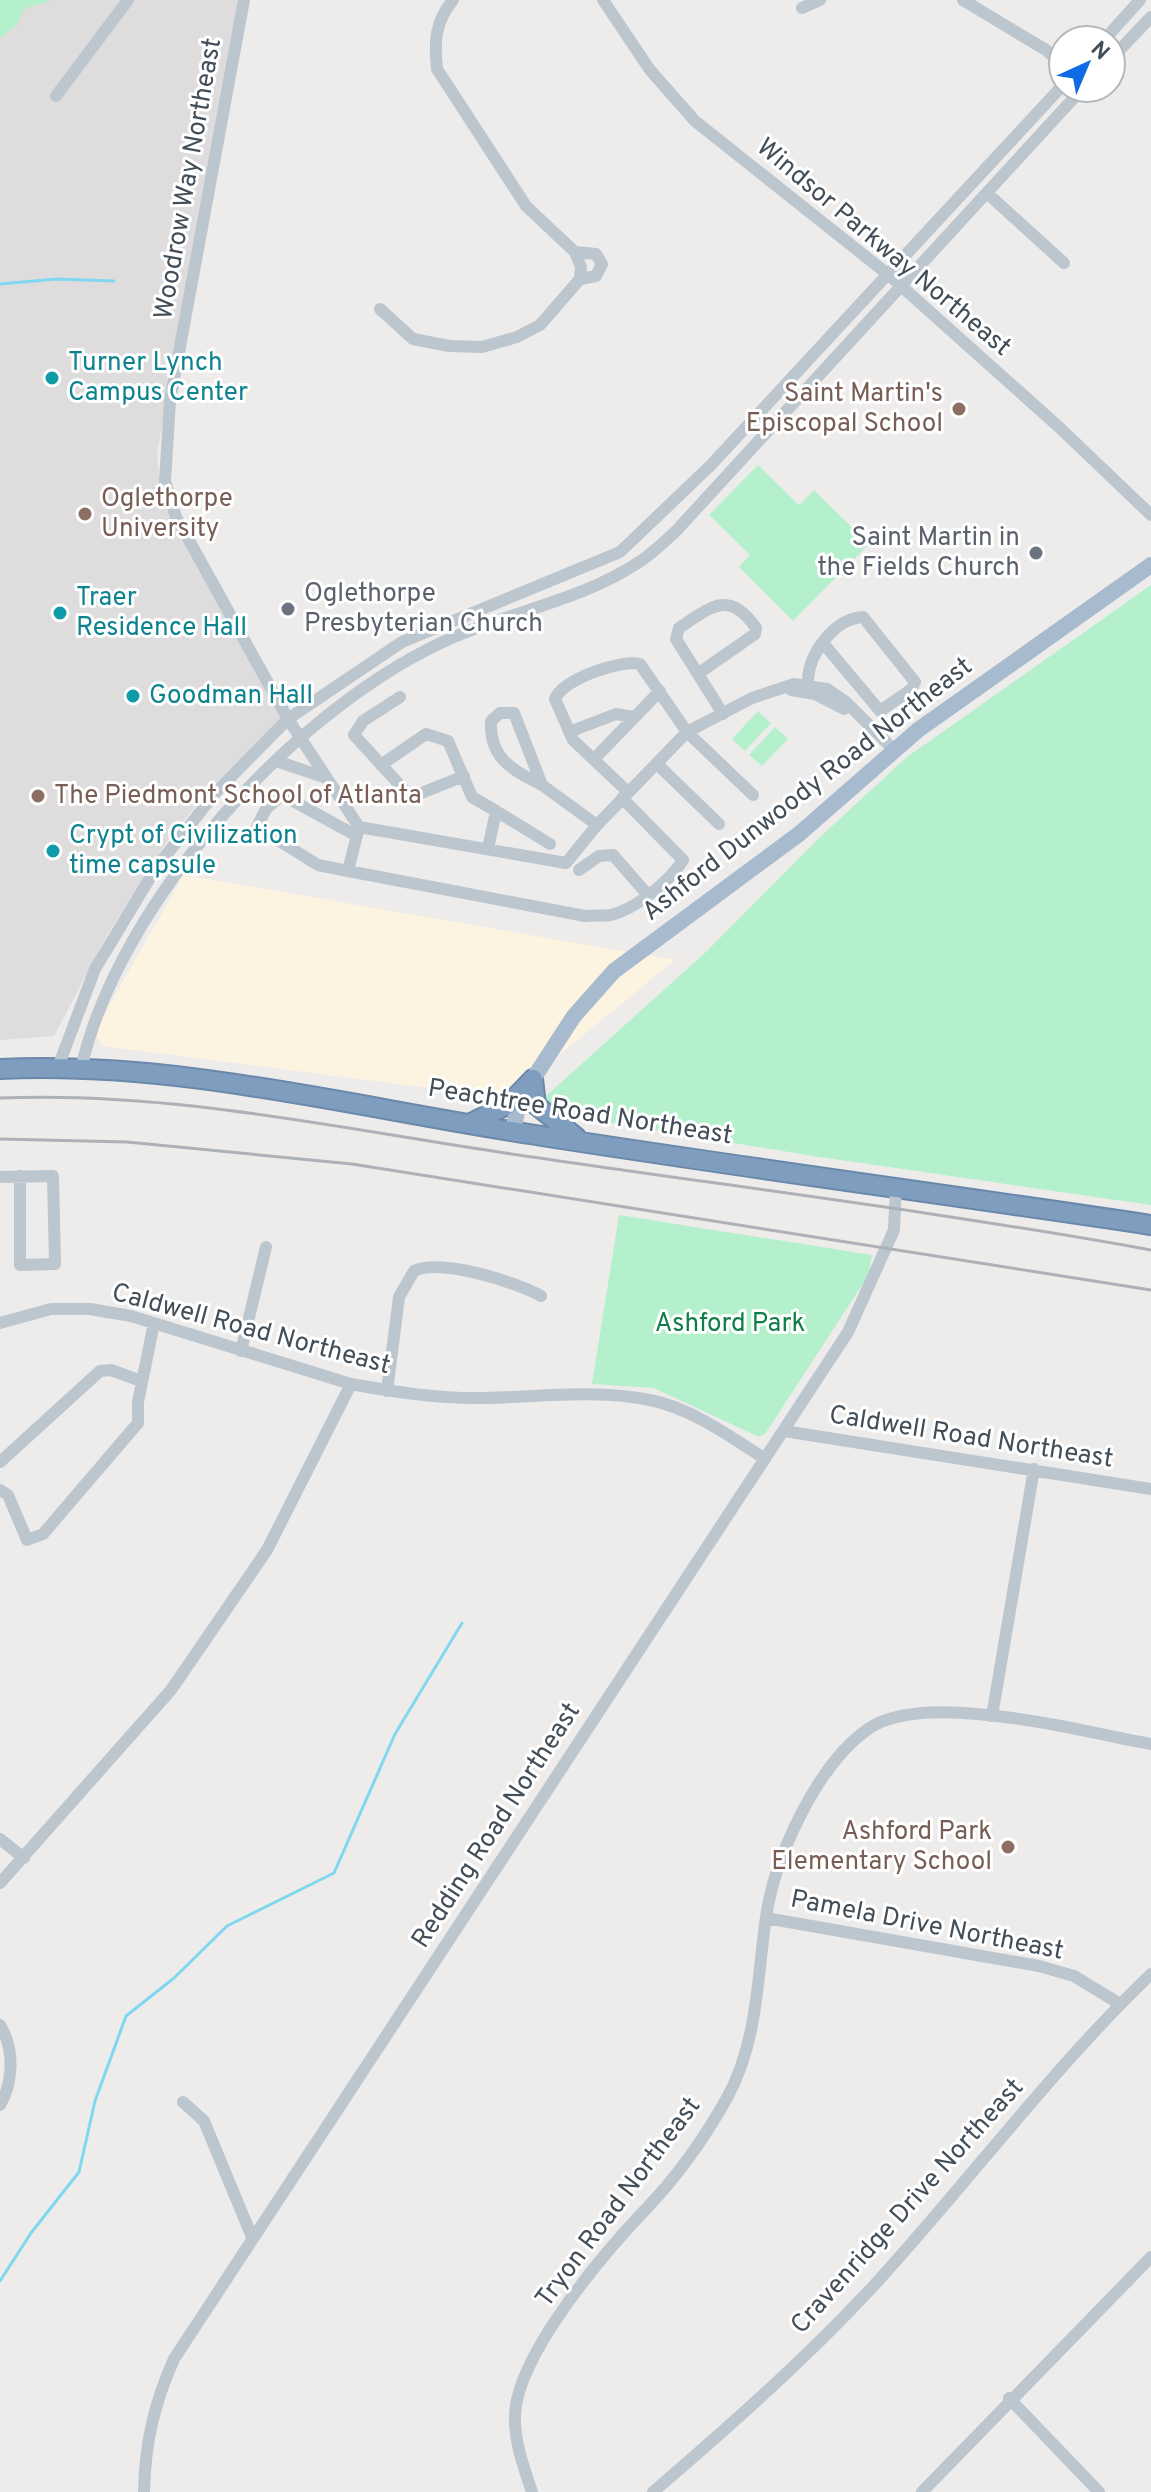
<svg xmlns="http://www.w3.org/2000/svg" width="1151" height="2492" viewBox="0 0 1151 2492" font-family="Overpass,sans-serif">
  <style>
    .commercial { fill: #fcf4e0 }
    .education { fill: #dfdcdd }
    .green { fill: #b4f0cc }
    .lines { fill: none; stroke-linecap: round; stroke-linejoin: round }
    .stream { stroke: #7fd8f0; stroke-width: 3 }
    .highway-casing { stroke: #6a88aa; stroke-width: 22 }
    .minor { stroke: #bbc6cf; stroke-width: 12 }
    .major { stroke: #a8bacd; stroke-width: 16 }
    .highway { stroke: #7f9dbe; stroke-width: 18 }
    .rail { stroke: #adb0b6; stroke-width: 3 }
    .culture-dot { fill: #0f9aa8; stroke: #fff; stroke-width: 3 }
    .education-dot { fill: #8d6e63; stroke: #fff; stroke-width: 3 }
    .worship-dot { fill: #6b7280; stroke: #fff; stroke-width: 3 }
    .labels { text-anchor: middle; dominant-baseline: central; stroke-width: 6; stroke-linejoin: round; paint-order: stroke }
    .street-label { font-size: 26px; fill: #434e59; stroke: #fff }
    .culture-label { font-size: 26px; fill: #0d838f; stroke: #fff; text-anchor: start }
    .education-label { font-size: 26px; fill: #785e54; stroke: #fff; text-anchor: end }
    .worship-label { font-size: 26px; fill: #5b616d; stroke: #fff; text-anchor: end }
    .park-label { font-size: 26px; fill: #117d48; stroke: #fff }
  </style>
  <rect width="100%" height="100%" fill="#eeebeb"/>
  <path class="commercial" d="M161,871L663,958L676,959L507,1098L102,1046L94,1032L180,882Z"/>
  <path class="education" d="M0,0H241L157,453L159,474L176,531L282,719L211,787L168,840L106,937L54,1036L0,1040Z"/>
  <path class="green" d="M0,0H51L24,9L16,25L0,38Z
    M758,465L799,505L814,490L869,544L793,621L739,567L750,555L709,515Z
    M1151,585V1205L813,1156L541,1111L536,1105L707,951L820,837L907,757Z
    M758,711L771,723L745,751L732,739Z
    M775,727L788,739L762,766L749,755Z
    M619,1215L872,1255L868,1276L765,1434L759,1437L654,1388L592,1384Z"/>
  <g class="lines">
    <path class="stream" d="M0,284L57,279L114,281
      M0,2281L31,2233L79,2172L95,2101L126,2016L174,1978L227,1926L334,1873L395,1734L462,1623"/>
    <defs>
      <path id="highway" d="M0,1069C172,1061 341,1104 510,1131C723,1165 938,1193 1151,1225
        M533,1079L536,1105L576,1137
        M471,1123L509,1104L533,1079"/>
    </defs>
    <use href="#highway" class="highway-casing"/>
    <path class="minor" d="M244,0L170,401L165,481L176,517L288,719L359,827L566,863L597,825L687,732L752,698L794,684L827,689L846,702L893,749
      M603,0L650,70L695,121L890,276L1060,428L1151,515
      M963,0L1046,50L1063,65
      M802,8L820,0
      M1104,40L1140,0
      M1111,59L1151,17
      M56,96L128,0
      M988,194L1064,263
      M575,252L596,254L602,264L596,276L580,279
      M380,309L413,339L449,346L482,347L517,337L540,325L580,279L581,267L575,252L526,206L437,69C434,42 435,22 453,0
      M699,673L755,634L756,628C729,589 711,607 679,628L676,639L723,714
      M808,679C810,652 834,619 863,617L915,682L912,689L880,711L823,643
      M791,690L815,694L844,709
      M400,697L363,721L354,735L408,794L414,796L464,776
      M569,732L616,714L634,717
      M594,759L660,691
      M276,761L327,778
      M657,764L719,824
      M381,765L426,734L448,741L472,797L496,811
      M542,785C513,770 489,759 491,721L500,713H514L542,785L597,825
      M628,792L573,740L555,699C563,679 621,659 640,664L687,732L753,795
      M357,836L282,795L266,809L257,827L318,865L348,871L359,827
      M488,849L496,811L550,844
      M579,870L599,856L613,855L647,894
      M348,871L585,916C594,915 603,916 611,915C636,909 670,881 683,860L622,798
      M58,1067L95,969L156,868L216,792L288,719L402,642L620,552L711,465L1063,85
      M81,1069C118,902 298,704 454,637C514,611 584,599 639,562C652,554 664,542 676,531L1083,88
      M0,1177L53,1176L55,1264L20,1265V1176
      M0,1323L51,1309H90L131,1316L351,1384C395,1392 439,1399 485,1398C539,1397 596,1389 650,1400C691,1408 731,1437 765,1459
      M241,1351L266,1247
      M387,1391L399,1297L414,1271C441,1258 516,1282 541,1296
      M784,1431L1151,1489
      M0,1462L100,1371L111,1370L141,1381
      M0,1490L8,1495L27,1540L43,1534L138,1423V1402L154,1323
      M992,1716L1034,1469
      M0,1839L24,1858
      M0,1883L171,1690L267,1550L351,1384
      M766,1918L1039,1966L1074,1976L1120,2004
      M0,2025C14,2048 14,2081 0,2105
      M183,2102L204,2121L252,2237
      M1009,2398L1099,2492
      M144,2492C145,2443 154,2404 174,2359L848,1332L894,1230L896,1187
      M532,2492C524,2468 514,2441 515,2416C516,2356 604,2253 645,2210C676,2178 705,2137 727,2098C758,2041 757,1979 766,1917C775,1856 817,1765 868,1729C926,1689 1082,1732 1151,1744
      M653,2492C731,2425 808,2357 878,2281C970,2180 1052,2069 1151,1974
      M922,2492L1151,2257"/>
    <path class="major" d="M513,1131L518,1107L533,1079L574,1016L614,971L799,834L918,730L1151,565"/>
    <use href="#highway" class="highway"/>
    <path class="rail" d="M0,1098C170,1091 337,1128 505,1153C720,1185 936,1211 1151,1250
      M0,1139L127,1142L352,1164L1151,1290"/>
  </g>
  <g class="culture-dot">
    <circle cx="52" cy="378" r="8"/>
    <circle cx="60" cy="613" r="8"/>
    <circle cx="133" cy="696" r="8"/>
    <circle cx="53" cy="851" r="8"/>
  </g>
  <g class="education-dot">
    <circle cx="959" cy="409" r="8"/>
    <circle cx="85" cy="514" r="8"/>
    <circle cx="38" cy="796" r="8"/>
    <circle cx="1008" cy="1847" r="8"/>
  </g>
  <g class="worship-dot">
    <circle cx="1036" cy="553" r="8"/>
    <circle cx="288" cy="609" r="8"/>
  </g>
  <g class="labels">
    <g class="street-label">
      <text transform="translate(189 179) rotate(-80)">Woodrow Way Northeast</text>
      <text transform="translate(883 248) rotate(40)">Windsor Parkway Northeast</text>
      <text transform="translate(808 790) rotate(-38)">Ashford Dunwoody Road Northeast</text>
      <text transform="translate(580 1113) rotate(9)">Peachtree Road Northeast</text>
      <text transform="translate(251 1330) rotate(15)">Caldwell Road Northeast</text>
      <text transform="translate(971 1438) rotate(9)">Caldwell Road Northeast</text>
      <text transform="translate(497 1826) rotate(-57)">Redding Road Northeast</text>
      <text transform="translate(927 1926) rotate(11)">Pamela Drive Northeast</text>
      <text transform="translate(619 2203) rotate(-53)">Tryon Road Northeast</text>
      <text transform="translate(908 2207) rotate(-48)">Cravenridge Drive Northeast</text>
    </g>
    <g class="culture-label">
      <text x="68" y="363">Turner Lynch<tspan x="68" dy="30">Campus Center</tspan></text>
      <text x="76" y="598">Traer<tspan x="76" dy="30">Residence Hall</tspan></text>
      <text x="149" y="696">Goodman Hall</text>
      <text x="69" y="836">Crypt of Civilization<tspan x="69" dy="30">time capsule</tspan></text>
    </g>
    <g class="education-label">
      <text x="943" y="394">Saint Martin's<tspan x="943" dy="30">Episcopal School</tspan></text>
      <text x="101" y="499" text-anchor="start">Oglethorpe<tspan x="101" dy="30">University</tspan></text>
      <text x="54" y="796" text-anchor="start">The Piedmont School of Atlanta</text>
      <text x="992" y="1832">Ashford Park<tspan x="992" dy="30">Elementary School</tspan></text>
    </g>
    <g class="worship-label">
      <text x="1020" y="538">Saint Martin in<tspan x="1020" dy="30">the Fields Church</tspan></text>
      <text x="304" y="594" text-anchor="start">Oglethorpe<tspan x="304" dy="30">Presbyterian Church</tspan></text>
    </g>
    <g class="park-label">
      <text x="730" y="1324">Ashford Park</text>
    </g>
  </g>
  <g transform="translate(1087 64) rotate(44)"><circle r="38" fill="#ffffff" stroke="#b4b8bd" stroke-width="2"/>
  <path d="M0-6L14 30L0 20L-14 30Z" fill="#0e6ae5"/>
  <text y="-12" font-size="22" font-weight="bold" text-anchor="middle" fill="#434e59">N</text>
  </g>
</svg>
